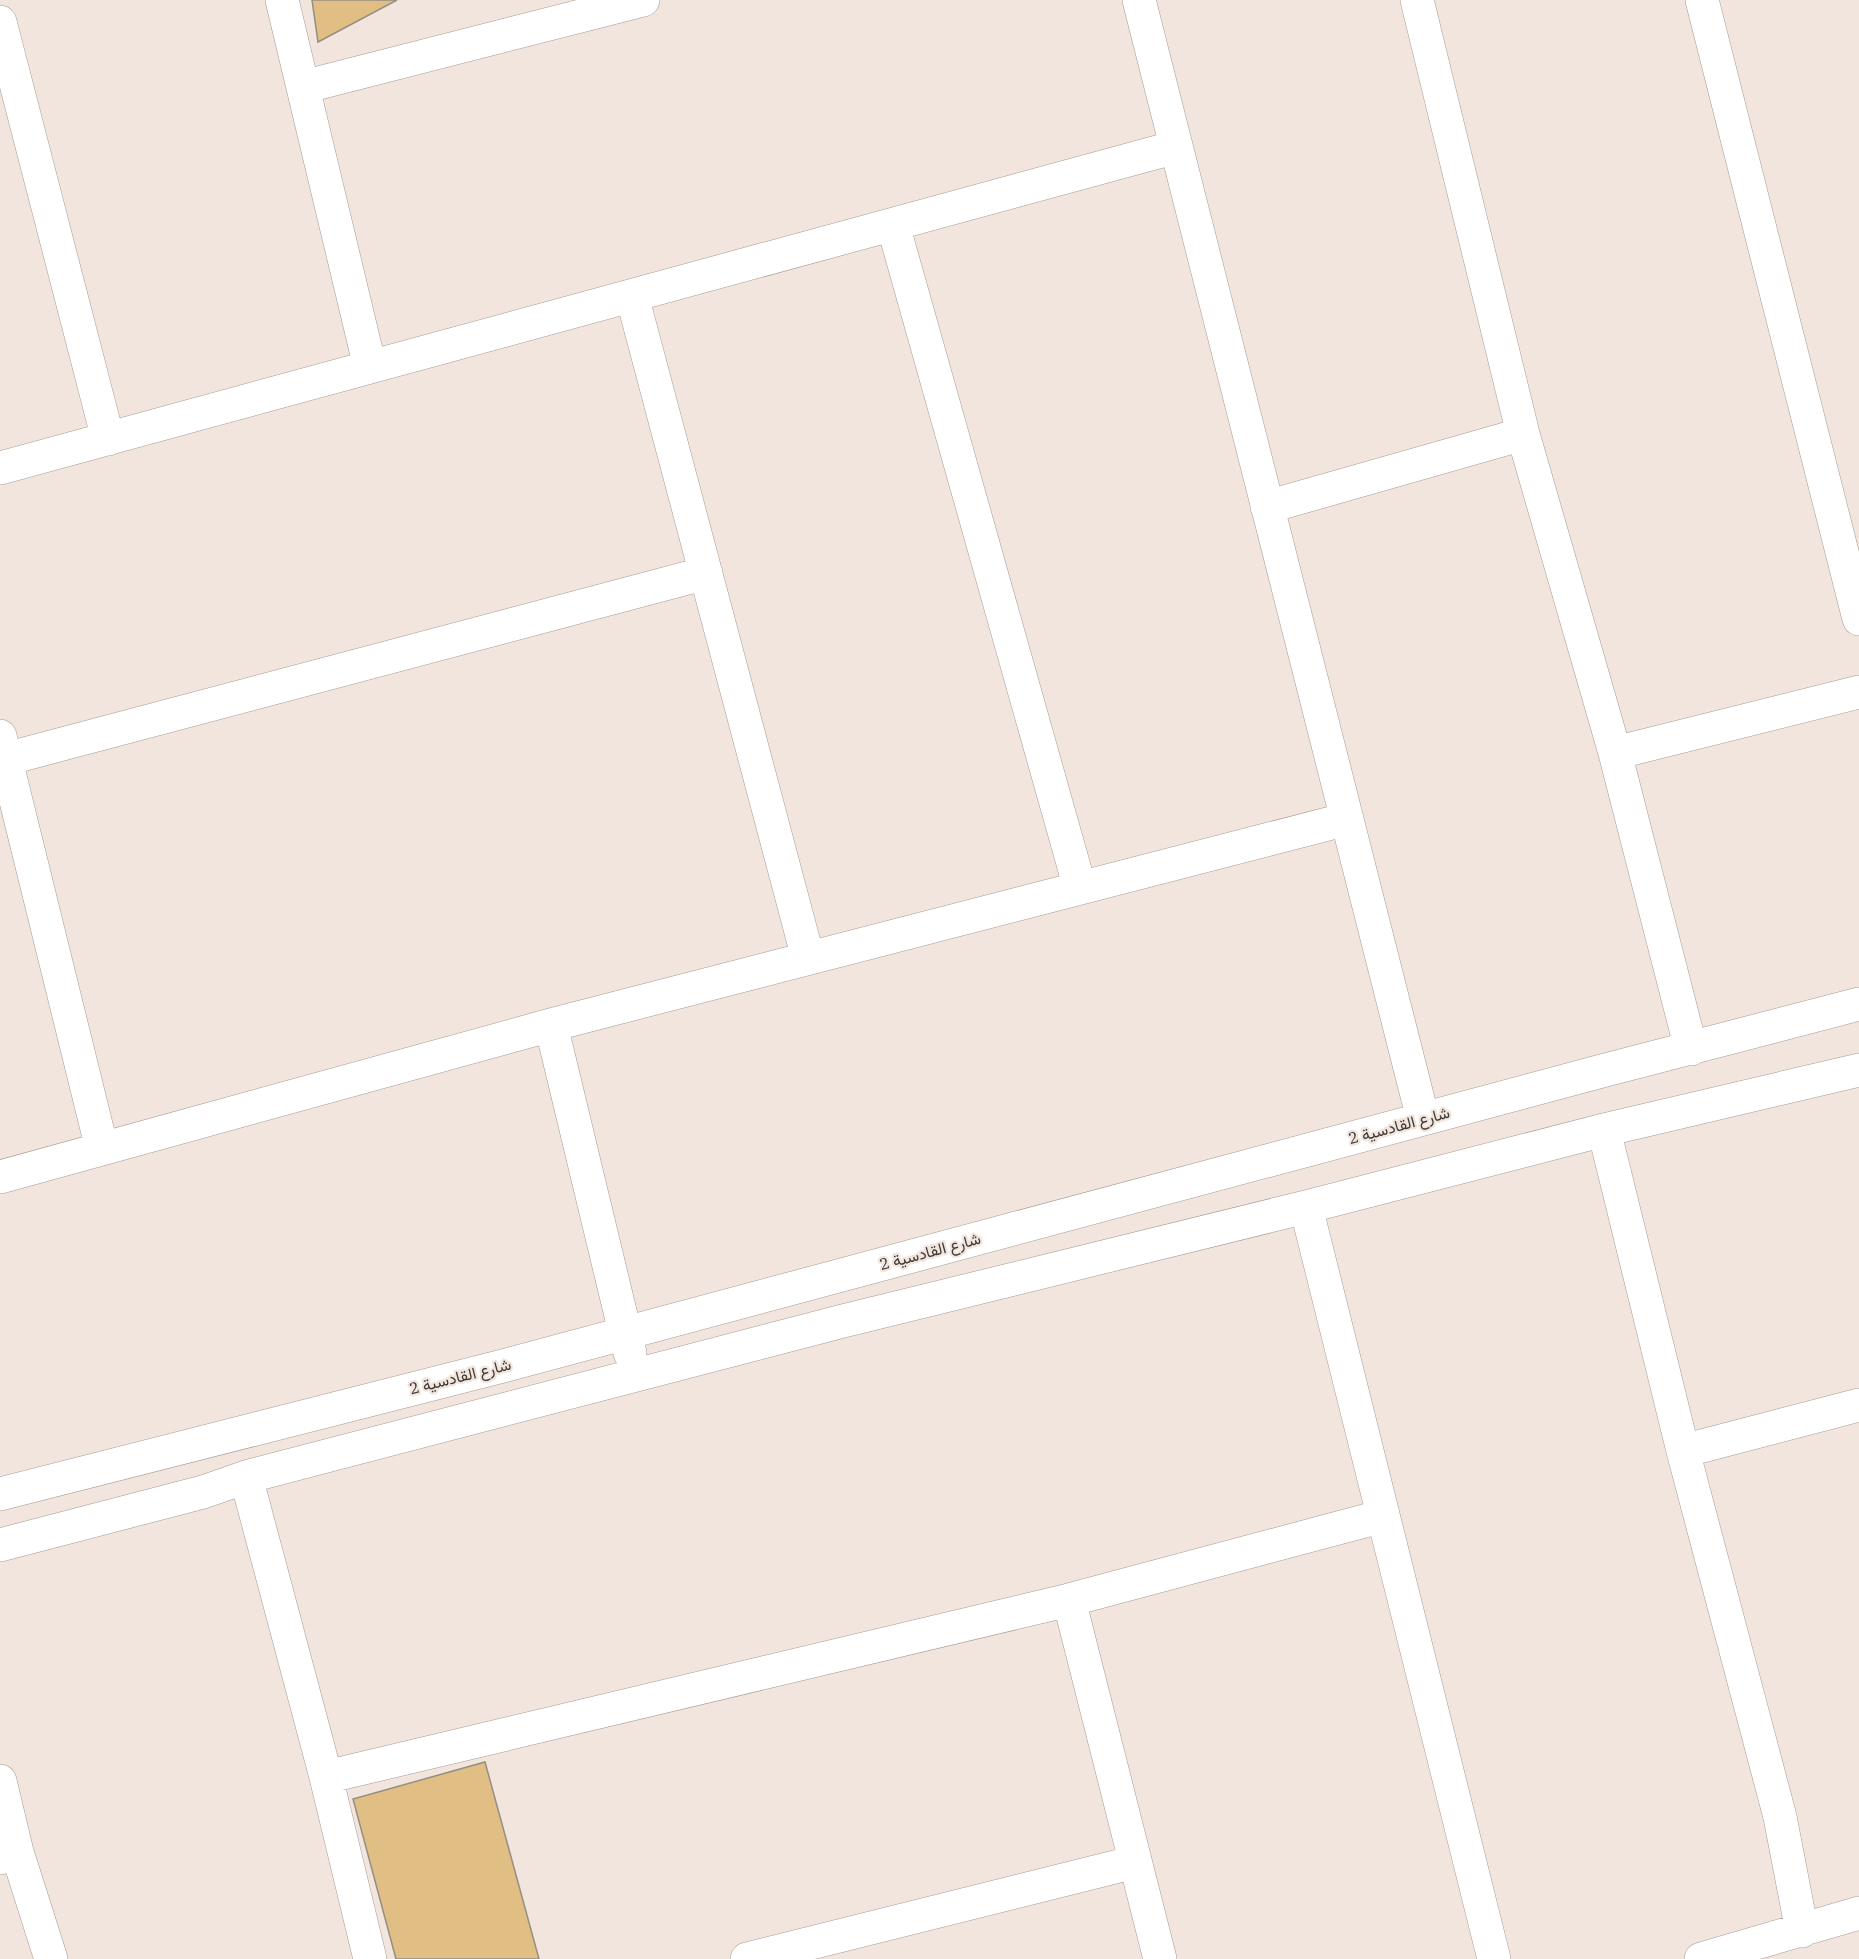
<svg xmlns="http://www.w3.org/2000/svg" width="1859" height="1959" viewBox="0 0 1859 1959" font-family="'IBM Plex Serif',Vazirmatn,serif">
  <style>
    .building { fill: #e1be84; stroke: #958e83; stroke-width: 1.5 }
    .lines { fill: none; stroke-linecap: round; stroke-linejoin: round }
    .minor-casing { stroke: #a69a93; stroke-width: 34 }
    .minor { stroke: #fff; stroke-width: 33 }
    .labels { text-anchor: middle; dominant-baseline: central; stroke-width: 4.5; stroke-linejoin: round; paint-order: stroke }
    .street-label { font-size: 16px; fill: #3f3a37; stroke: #f1e5dd }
  </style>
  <rect width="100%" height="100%" fill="#f1e5dd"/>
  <path class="building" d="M312,0H397L318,42Z
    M485,1762L539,1959H396L353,1799Z"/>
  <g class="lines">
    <defs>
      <path id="minor" d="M282,0L370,367
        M1139,0L1423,1119
        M1417,0L1523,434L1615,753L1691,1049
        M1702,0L1859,619
        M0,22L108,439
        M303,87L643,0
        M893,225L1080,888
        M632,296L808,958
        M0,468L1176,147
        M1267,507L1523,434
        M0,736L102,1149
        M1615,753L1859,692
        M6,759L706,573
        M551,1025L630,1353
        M1604,1130L1683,1451
        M0,1177L551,1025L1347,819
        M1306,1207L1494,1959
        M246,1477L326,1777
        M0,1494L499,1367L1598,1072L1859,1004
        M0,1545L203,1492L246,1477L843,1321L1306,1207L1604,1130L1859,1070
        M0,1781L17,1852L0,1858
        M17,1852L51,1959
        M1802,1931L1780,1817L1683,1451L1859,1405
        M370,1959L326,1777L1069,1600
        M747,1959L1135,1862
        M1160,1959L1069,1600L1383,1516
        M1701,1959L1859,1913"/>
    </defs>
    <use href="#minor" class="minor-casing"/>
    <use href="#minor" class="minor"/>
  </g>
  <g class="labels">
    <g class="street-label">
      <text transform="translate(1399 1125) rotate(-15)">شارع القادسية 2</text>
      <text transform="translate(930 1251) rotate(-15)">شارع القادسية 2</text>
      <text transform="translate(460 1376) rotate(-14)">شارع القادسية 2</text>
    </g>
  </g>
</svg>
